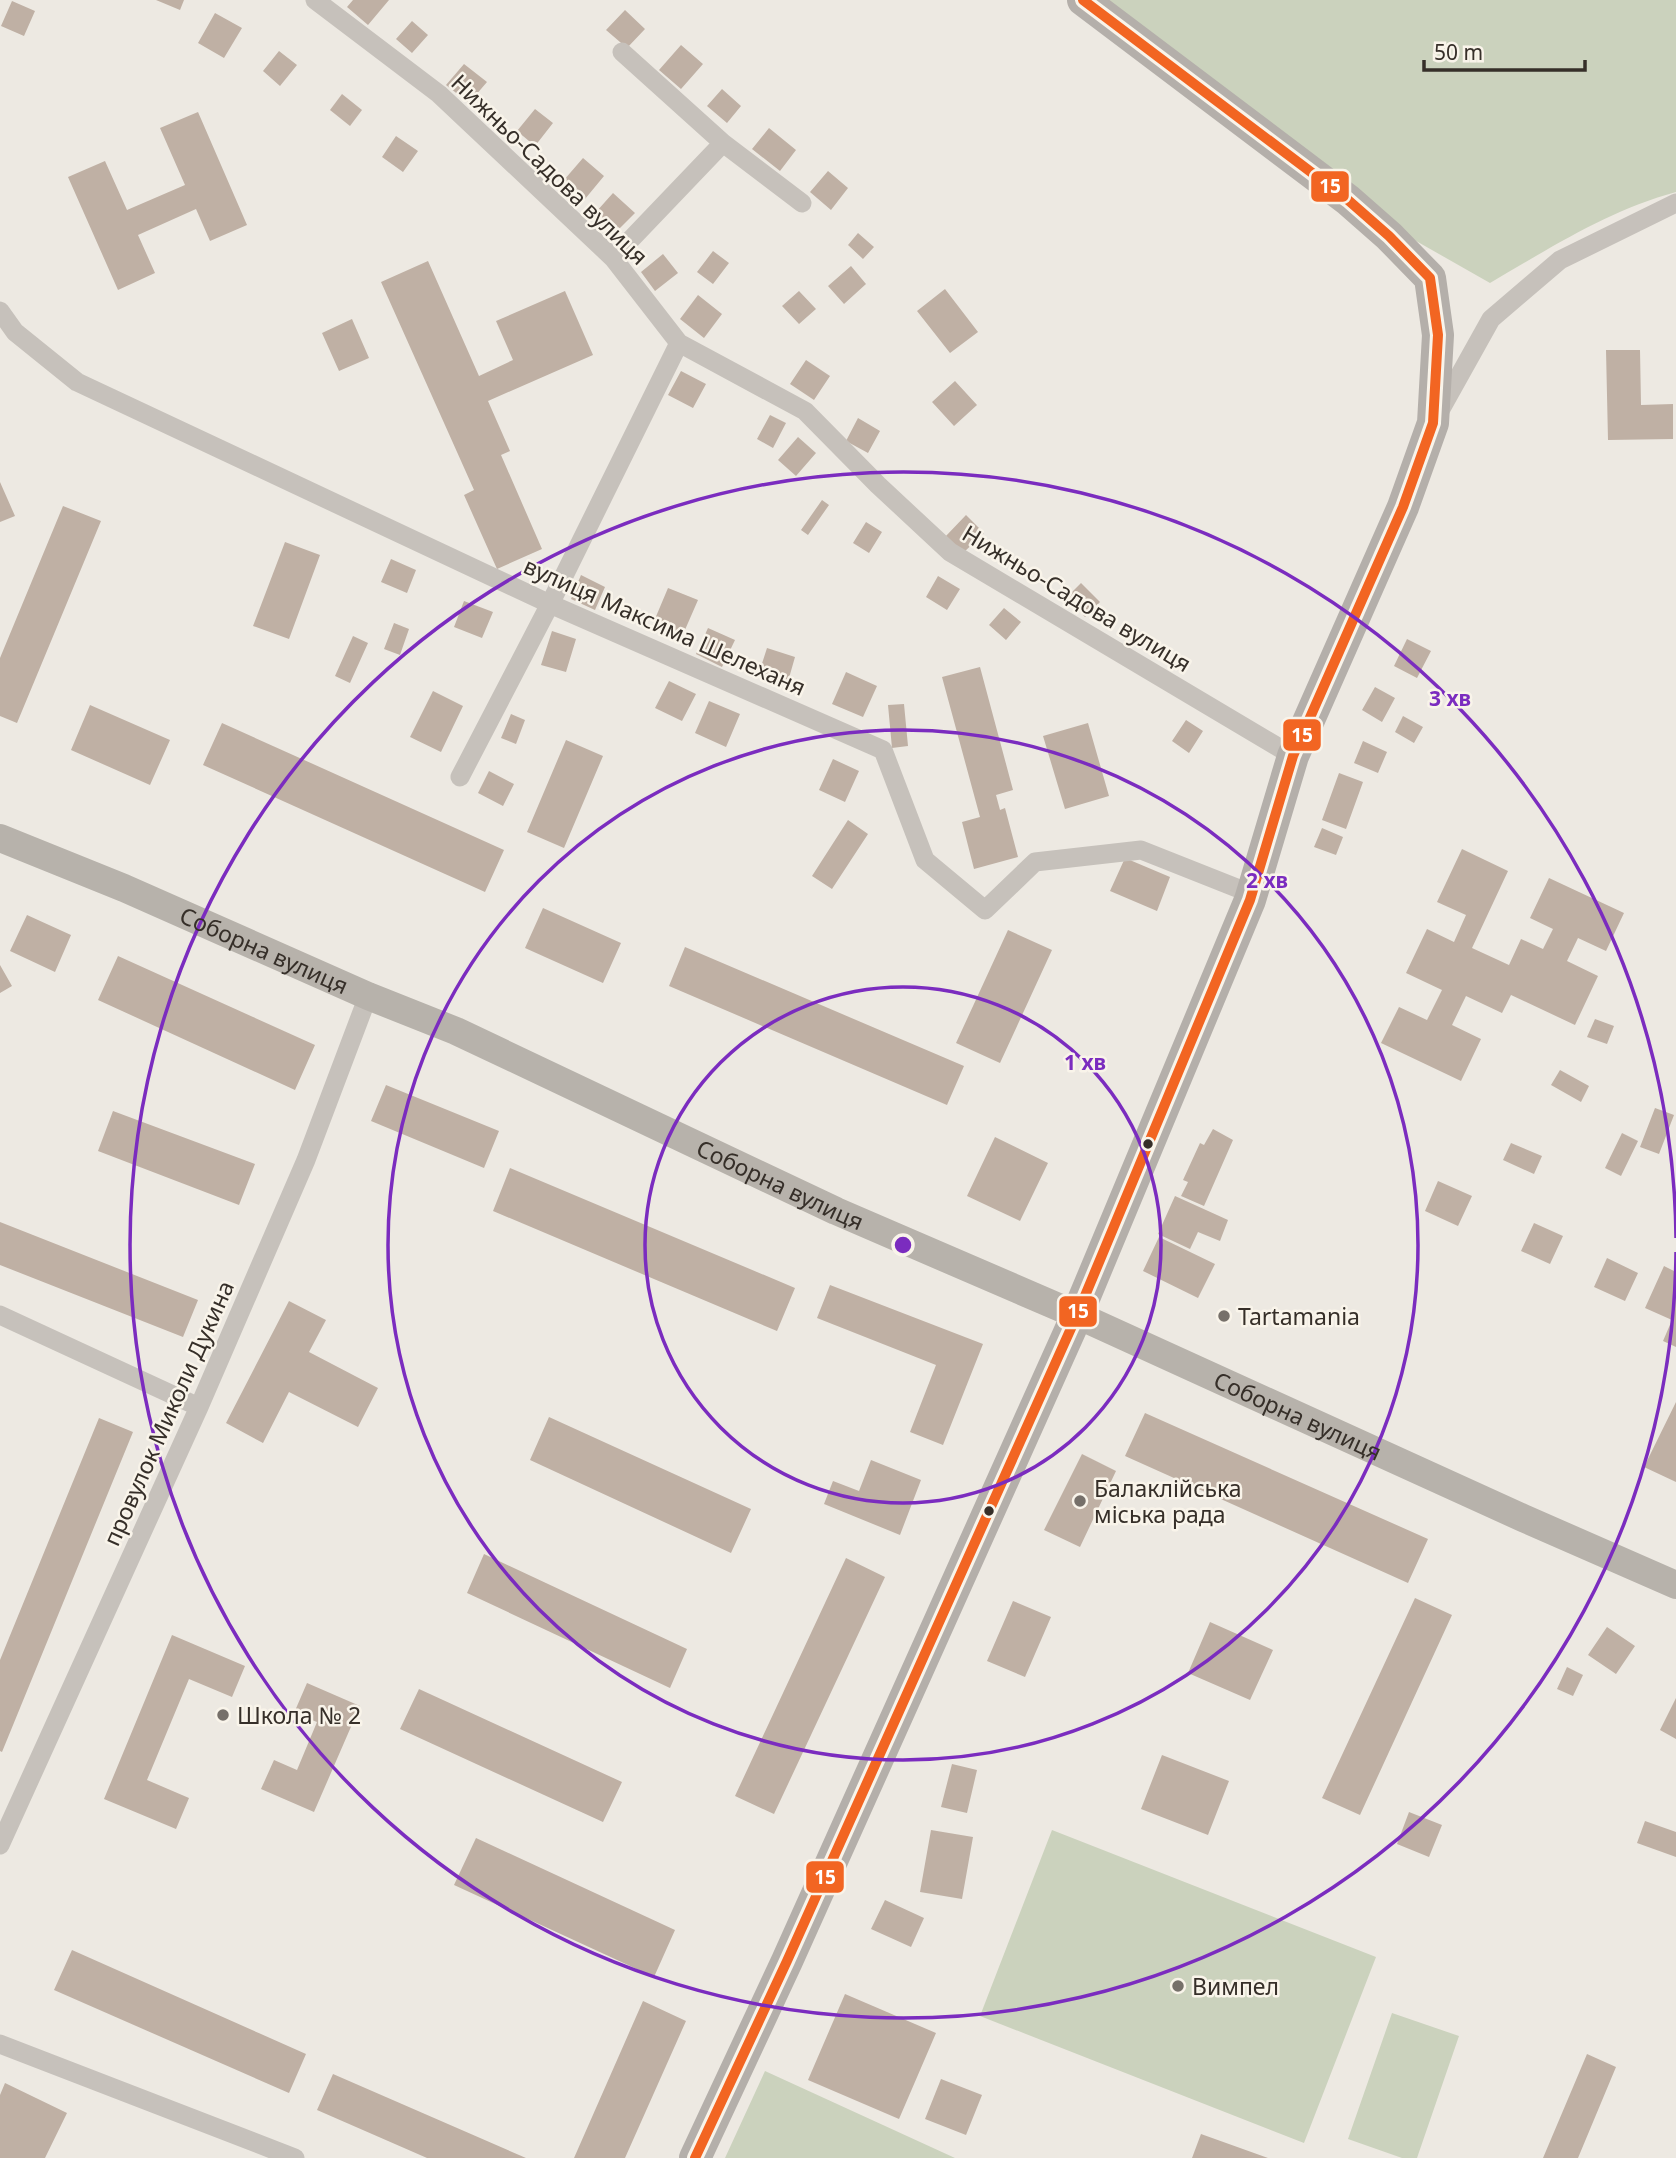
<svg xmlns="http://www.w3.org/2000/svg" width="1676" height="2158" viewBox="0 0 1676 2158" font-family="'Noto Sans',sans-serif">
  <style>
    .green { fill: #cbd2bd }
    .building { fill: #bfb0a4 }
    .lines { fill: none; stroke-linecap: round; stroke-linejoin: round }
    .street { stroke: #c6c1bb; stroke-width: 19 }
    .secondary { stroke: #b7b2ab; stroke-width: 28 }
    .primary { stroke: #b4afaa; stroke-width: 32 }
    .bus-1-casing { stroke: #f9f4ea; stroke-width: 16 }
    .bus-1 { stroke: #f26522; stroke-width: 10 }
    .ring { fill: none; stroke: #7b2cbf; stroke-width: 3.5 }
    .bus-dot { fill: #362f29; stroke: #f9f4ea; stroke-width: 2.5 }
    .poi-dot { fill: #76706a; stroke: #f9f4ea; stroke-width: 2.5 }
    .labels { text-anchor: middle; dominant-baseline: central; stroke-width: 5; stroke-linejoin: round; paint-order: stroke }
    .street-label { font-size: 23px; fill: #362f29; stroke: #f9f4ea }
    .poi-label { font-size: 23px; fill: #362f29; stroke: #f9f4ea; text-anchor: start }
    .centre { fill: #7b2cbf; stroke: #f9f4ea; stroke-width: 3.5 }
    .ring-label { font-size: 21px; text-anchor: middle; font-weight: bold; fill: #7b2cbf; stroke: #f9f4ea; stroke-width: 5; stroke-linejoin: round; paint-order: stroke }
    .line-badge { stroke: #f9f4ea; stroke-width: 2.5 }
    .badge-label { font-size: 19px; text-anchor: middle; font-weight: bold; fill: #fff }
  </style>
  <rect width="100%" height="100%" fill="#ede9e2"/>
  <path class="green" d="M1108,0H1676V192C1609,210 1550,248 1490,283L1395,229Z
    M1052,1830L1376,1957L1304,2143L980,2016Z
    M1392,2013L1459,2036L1417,2158H1402L1348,2139Z
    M765,2071L955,2158H725Z"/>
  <path class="building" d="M156,0H184L180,10Z
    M353,0H389L368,25L347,7Z
    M12,1L35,11L24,36L1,26Z
    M625,10L645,29L627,48L606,30Z
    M215,13L242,28L224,58L198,43Z
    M412,21L428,35L412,53L396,39Z
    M681,45L703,64L681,89L659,70Z
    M279,51L297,65L280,86L263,71Z
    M464,64L487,82L469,103L446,85Z
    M722,89L741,106L727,123L707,106Z
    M342,94L362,110L350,126L330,110Z
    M535,109L553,123L535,146L517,131Z
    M198,112L247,225L210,241L196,209L138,235L155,273L118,290L68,177L105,161L127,210L185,185L160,128Z
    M769,128L796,150L780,171L752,149Z
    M396,136L418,151L403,172L382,157Z
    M583,158L604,176L585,199L564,180Z
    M828,171L848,188L831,210L810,192Z
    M613,193L635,213L617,231L596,212Z
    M858,233L874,247L863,259L848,245Z
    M713,251L729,263L713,284L697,272Z
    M663,254L678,273L655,291L641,272Z
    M428,261L479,376L513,360L496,321L565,291L593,355L488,401L510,451L501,455L542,549L497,569L464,495L474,490L381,282Z
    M851,266L866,284L844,304L828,286Z
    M945,289L978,332L950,353L917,311Z
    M799,291L816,309L799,324L782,306Z
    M698,295L722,314L704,338L680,319Z
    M352,319L369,358L339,371L322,333Z
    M1606,350H1640L1641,405L1673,404V439L1608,440Z
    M806,360L830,376L814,400L790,384Z
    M681,371L706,384L693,408L668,395Z
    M955,381L977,405L954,426L932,402Z
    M770,415L786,423L773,448L757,439Z
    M858,418L880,431L868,453L846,441Z
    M798,437L816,453L796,476L778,460Z
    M0,482L15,516L0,522Z
    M822,500L829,505L808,535L801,530Z
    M63,506L101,521L17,723L0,716V658Z
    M966,515L984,533L962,554L945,537Z
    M866,522L882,532L869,553L853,543Z
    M285,542L320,555L289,639L253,626Z
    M391,559L416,570L407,593L381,582Z
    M581,575L605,587L595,610L571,599Z
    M938,576L960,589L947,610L926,597Z
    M1081,583L1100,602L1085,617L1066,598Z
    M668,588L698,600L681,639L652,626Z
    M464,601L493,612L482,638L454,627Z
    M1004,608L1021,622L1006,640L989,625Z
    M394,623L409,629L400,655L384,649Z
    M708,628L735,640L722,667L696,654Z
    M552,631L576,639L566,672L541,665Z
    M353,636L368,643L350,683L335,676Z
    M1407,639L1431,651L1417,678L1394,666Z
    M767,648L795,657L787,685L758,676Z
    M980,667L1013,790L996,795L1000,810L1005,808L1018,857L974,869L962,822L980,817L942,677Z
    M846,672L877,686L863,717L832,704Z
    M669,681L696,694L682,721L655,708Z
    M1375,687L1395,698L1382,722L1362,710Z
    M433,691L463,706L441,752L410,737Z
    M709,701L740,714L726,747L695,733Z
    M904,704L908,746L892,748L888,705Z
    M90,705L170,740L150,785L71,750Z
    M511,714L525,720L516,744L501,738Z
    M1403,716L1423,727L1414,743L1395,732Z
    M1186,720L1203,731L1189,753L1172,741Z
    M222,723L504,850L485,892L203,765Z
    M1088,723L1109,796L1065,809L1043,736Z
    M566,740L603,756L564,848L527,832Z
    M1363,741L1387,752L1378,773L1354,763Z
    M833,759L859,771L845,802L819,790Z
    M489,771L514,784L503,806L478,793Z
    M1339,773L1363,782L1346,829L1322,820Z
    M848,820L868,834L832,889L812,876Z
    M1322,828L1343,837L1336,855L1314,847Z
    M1462,849L1508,871L1472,948L1509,965L1521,939L1543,949L1553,929L1530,918L1549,878L1624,913L1606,951L1578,938L1567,961L1598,976L1575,1025L1511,995L1502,1013L1466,996L1452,1025L1481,1039L1461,1081L1381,1043L1399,1007L1427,1020L1442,990L1406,973L1427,929L1454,942L1466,915L1437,902Z
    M1125,858L1170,877L1157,911L1110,891Z
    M543,908L621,943L603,983L525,948Z
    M27,915L71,935L55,972L10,951Z
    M1008,930L1052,950L1000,1063L956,1043Z
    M685,947L964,1066L947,1105L669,986Z
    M118,956L315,1045L295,1090L98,1000Z
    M0,965L12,986L0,993Z
    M1595,1019L1614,1026L1607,1044L1587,1037Z
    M1560,1070L1589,1086L1581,1102L1551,1085Z
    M386,1085L499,1131L484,1168L371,1121Z
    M1655,1108L1674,1115L1659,1154L1640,1147Z
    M113,1111L255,1164L239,1205L98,1151Z
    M1213,1129L1233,1140L1204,1206L1181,1196L1188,1182L1183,1180L1200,1143L1204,1145Z
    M1622,1133L1638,1141L1621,1176L1605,1168Z
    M995,1137L1048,1163L1020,1221L967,1196Z
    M1511,1143L1542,1156L1534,1174L1503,1160Z
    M510,1168L795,1288L777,1331L493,1211Z
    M1438,1181L1472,1196L1458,1226L1425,1211Z
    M1175,1196L1228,1220L1220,1241L1198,1232L1190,1249L1158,1234Z
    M0,1222L198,1300L183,1337L0,1265Z
    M1534,1223L1563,1236L1550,1264L1521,1251Z
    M1159,1237L1215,1264L1198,1298L1143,1271Z
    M1607,1258L1638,1273L1625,1301L1594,1287Z
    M1664,1266L1676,1272V1347L1663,1341L1672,1320L1645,1308Z
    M830,1285L983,1344L943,1445L910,1432L936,1365L817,1318Z
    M289,1301L326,1320L309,1352L378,1388L358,1427L289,1392L263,1443L226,1423Z
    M1676,1402V1482L1644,1467Z
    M1145,1413L1428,1539L1408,1583L1125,1456Z
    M549,1417L751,1509L731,1553L530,1460Z
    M99,1418L133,1432L2,1752L0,1751V1660Z
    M1082,1454L1116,1471L1080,1547L1044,1530Z
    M871,1460L921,1480L900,1535L824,1504L833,1481L859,1491Z
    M484,1554L687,1649L670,1688L467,1593Z
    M846,1558L885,1577L774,1814L735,1796Z
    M1415,1598L1452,1615L1360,1815L1322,1798Z
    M1013,1601L1051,1617L1025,1677L987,1661Z
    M1210,1622L1273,1650L1250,1700L1188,1673Z
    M1607,1627L1635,1646L1616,1674L1588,1655Z
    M172,1635L245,1666L232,1697L189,1679L147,1780L189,1798L176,1829L104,1799Z
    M1567,1667L1583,1675L1573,1696L1557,1689Z
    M307,1683L360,1706L314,1812L261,1789L274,1760L297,1770L317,1722L294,1713Z
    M419,1689L622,1782L603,1822L400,1729Z
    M1676,1698V1739L1660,1730Z
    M1162,1755L1229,1781L1208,1835L1141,1809Z
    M952,1764L977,1770L967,1813L941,1807Z
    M1409,1812L1442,1825L1429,1857L1397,1844Z
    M1645,1821L1676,1832V1857L1637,1843Z
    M931,1830L973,1837L962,1899L920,1892Z
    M476,1838L675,1930L654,1977L454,1885Z
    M885,1900L924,1918L911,1947L871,1929Z
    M72,1950L306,2054L289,2093L54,1990Z
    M845,1994L936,2033L899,2119L808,2080Z
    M643,2001L686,2021L625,2158H574Z
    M1587,2054L1616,2067L1578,2158H1543Z
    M333,2074L526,2158H427L317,2110Z
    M941,2079L982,2095L966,2135L925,2119Z
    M5,2083L67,2113L45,2158H0V2095Z
    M1201,2134L1268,2158H1192Z"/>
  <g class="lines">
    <path class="street" d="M315,0L439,94L613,258L679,343L805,411L878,485L950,552L1293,756
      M622,52L723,143
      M613,258L723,143L802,203
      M0,311L15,332L77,382L550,604L883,750L925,860L985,910L1035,862L1141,850L1252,894
      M1438,414L1491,319L1560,260L1676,203
      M460,777L550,604L679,343
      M0,1315L199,1407
      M0,1845L199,1407L306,1160L368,996
      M0,2044L295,2158"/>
    <path class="secondary" id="s1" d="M0,838L124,888L368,996L456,1031L836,1211L1077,1315L1523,1518L1676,1585"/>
    <path class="primary" d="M695,2158L787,1961L1077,1315L1250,900L1293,756L1403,507L1433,423L1438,335L1430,278L1389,236L1348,200L1083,0"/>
    <defs>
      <path id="bus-1" d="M695,2158L787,1961L1077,1315L1250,900L1293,756L1403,507L1433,423L1438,335L1430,278L1389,236L1348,200L1083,0"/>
    </defs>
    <use href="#bus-1" class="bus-1-casing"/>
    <use href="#bus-1" class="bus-1"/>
  </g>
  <g class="ring">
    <circle cx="903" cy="1245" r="258"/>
    <circle cx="903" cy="1245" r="515"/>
    <path d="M1676 1252A773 773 0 1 1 1676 1238"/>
  </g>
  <g class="bus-dot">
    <circle cx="1148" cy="1144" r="6"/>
    <circle cx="989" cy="1511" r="6"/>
  </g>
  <g class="poi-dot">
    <circle cx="1224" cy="1316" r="7"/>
    <circle cx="1080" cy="1501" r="7"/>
    <circle cx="223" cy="1715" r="7"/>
    <circle cx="1178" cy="1986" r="7"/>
  </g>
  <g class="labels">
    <g class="street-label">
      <text transform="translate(550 169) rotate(44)">Нижньо-Садова вулиця</text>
      <text transform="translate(1077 598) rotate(31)">Нижньо-Садова вулиця</text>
      <text transform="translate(665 626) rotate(24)">вулиця Максима Шелеханя</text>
      <text stroke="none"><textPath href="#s1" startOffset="287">Соборна вулиця</textPath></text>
      <text stroke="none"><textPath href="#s1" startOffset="854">Соборна вулиця</textPath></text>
      <text transform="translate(168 1413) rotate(-66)">провулок Миколи Дукина</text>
      <text stroke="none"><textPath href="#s1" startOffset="1421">Соборна вулиця</textPath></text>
    </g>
    <g class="poi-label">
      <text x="1238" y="1316">Tartamania</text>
      <text x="1094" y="1488">Балаклійська<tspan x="1094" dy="26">міська рада</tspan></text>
      <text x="237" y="1715">Школа № 2</text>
      <text x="1192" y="1986">Вимпел</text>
    </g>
  </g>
  <circle cx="903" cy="1245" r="10" class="centre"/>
  <g class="ring-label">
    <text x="1450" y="706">3 хв</text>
    <text x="1267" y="888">2 хв</text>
    <text x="1085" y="1070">1 хв</text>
  </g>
  <g class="line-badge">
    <rect x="1310" y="170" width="40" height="33" rx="7" fill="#f26522"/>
    <rect x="1282" y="718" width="40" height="34" rx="7" fill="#f26522"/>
    <rect x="1058" y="1295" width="40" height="33" rx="7" fill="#f26522"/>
    <rect x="805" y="1860" width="40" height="34" rx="7" fill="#f26522"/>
  </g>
  <g class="badge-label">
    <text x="1330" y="193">15</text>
    <text x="1302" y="742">15</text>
    <text x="1078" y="1318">15</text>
    <text x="825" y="1884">15</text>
  </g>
  <path d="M1424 60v10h161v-10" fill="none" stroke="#362f29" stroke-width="3.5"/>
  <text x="1434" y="60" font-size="21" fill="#362f29" stroke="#f9f4ea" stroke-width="5" paint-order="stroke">50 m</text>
</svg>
